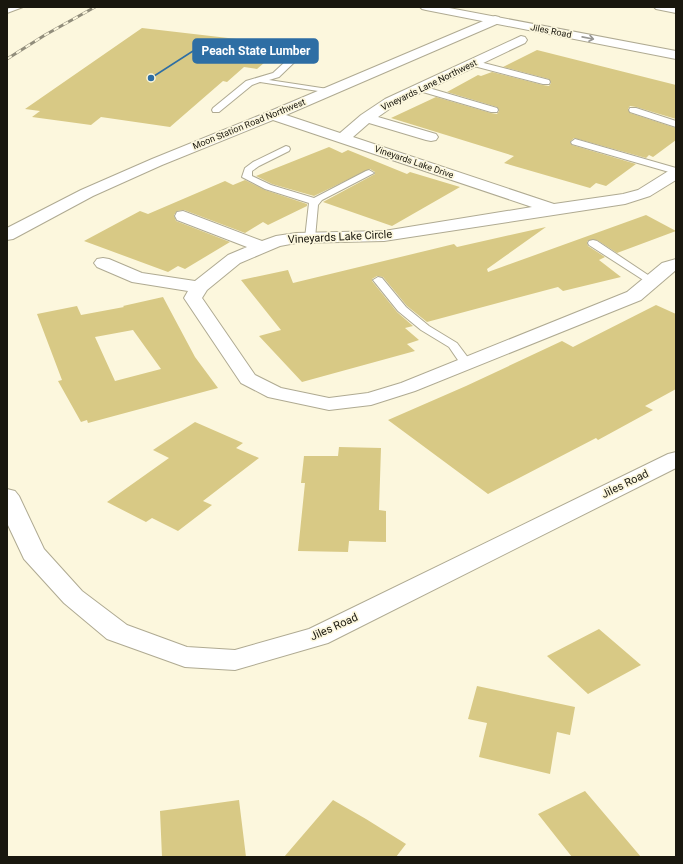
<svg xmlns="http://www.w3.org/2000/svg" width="683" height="864" viewBox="0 0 683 864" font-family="Roboto,sans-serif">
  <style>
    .building { fill: #d8c985; fill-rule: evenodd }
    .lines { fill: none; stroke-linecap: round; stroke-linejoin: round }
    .service-casing { stroke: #afaa92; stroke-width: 2 }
    .minor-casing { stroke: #afaa92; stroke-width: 2 }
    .tertiary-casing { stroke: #afaa92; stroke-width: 2 }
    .service { fill: #fff; fill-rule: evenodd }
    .minor { fill: #fff; fill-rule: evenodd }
    .tertiary { fill: #fff; fill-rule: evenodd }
    .rail-casing { stroke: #918d7b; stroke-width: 3 }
    .rail { stroke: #fcf7dd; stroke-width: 2; stroke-dasharray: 5.5; stroke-linecap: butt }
    .oneway { stroke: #989793 }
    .labels { text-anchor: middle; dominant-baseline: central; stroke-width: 3.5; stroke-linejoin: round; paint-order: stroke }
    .far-street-label { font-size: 9px; fill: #19170e; stroke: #fcf7dd }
    .street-label { font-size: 11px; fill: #19170e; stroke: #fcf7dd }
    .leader { fill: none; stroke: #2e6ea4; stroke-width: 1.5 }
    .callout-dot { fill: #2e6ea4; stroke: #fcf7dd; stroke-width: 1.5 }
    .callout { fill: #2e6ea4; stroke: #2e6ea4; stroke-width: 1.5 }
    .callout-label { font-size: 12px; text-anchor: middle; font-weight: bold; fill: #fff }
  </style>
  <rect width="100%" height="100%" fill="#fcf7dd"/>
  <path class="building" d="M142,28L262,42L257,46L280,49L257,69L244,67L227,82L223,81L170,127L101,117L91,125L32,117L40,111L25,109Z
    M537,50L676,85V119L636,107L630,106L628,109L630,113L676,128V140L653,157L649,155L646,158L574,138L570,142L572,145L636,164L606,186L596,183L590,188L504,163L514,156L391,118L436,97L491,113L497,114L499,111L497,107L447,92L478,75L481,76L492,72L543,85L549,86L551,83L549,79L503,67Z
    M329,147L342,153L348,150L407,174L410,172L460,187L392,226L323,202L375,174V172L370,169L314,196L272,184L256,176Z
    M245,180L265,190L307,204V206L268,225L263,222L245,233L184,210L177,211L174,215L176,221L230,242L185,269L178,266L168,272L84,241L140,211L148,214L225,181L233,185Z
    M646,215L676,231L617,253L597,240H589L587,242L588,246L605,257L599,260L621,277L563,291L558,287L427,322L407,306L383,277L377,276L372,279V281L397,312L413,326L405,328L419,340L407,344L415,351L302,382L259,336L281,330L241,280L288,270L293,283L454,244L457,247L546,227L487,269L488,272Z
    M163,297L195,357L218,388L88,423L87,420L81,422L58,381L62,380L37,314L77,306L81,315L124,307L123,306ZM133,330L161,369L115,381L95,337Z
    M656,305L676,314V389L645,406L653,410L598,440L596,438L488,494L388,420L466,386L562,341L573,347Z
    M195,422L243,443L236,448L259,458L203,501L212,505L178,531L152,518L146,522L107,502L169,458L153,450Z
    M339,447L381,448L379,510L386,511V542L349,541L348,552L298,551L305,483H301L304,456H338Z
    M599,629L641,665L588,694L547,656Z
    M477,686L575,707L570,735L557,732L550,774L479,757L487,723L468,719Z
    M585,791L641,857H572L538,814Z
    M239,800L246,857H162L160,811Z
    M333,800L366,819L406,844L396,857H284Z"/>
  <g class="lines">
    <defs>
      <path id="service" d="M13,7H23L7,13V9Z
        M299,49H305L306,51L279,77L269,80L328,89H331V93L260,82L252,85L219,112H213L212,110L213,108L246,81L273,73Z
        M470,61H476L549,80L550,82L549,84H543L470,65Z
        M416,86H422L497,108L498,110L497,112H491L416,90Z
        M630,108H636L676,121V127L630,112L629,110Z
        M575,139L676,168V174L572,144L571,142Z
        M286,146L289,147L290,149L289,151L259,166L252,171V176L271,185L314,198L366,171L369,170L374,173L322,200L318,205L315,238L314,240L310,241L305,238L309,203L265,189L242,177L245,168L253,162Z
        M593,240L597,241L657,281L652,284L648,283L589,245L588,243L589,241Z
        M378,277L382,278L406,307L429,326L457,343L472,363L470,366H462L449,347L421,330L398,311L373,280Z"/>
      <path id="minor" d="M654,7H676V13L656,9Z
        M495,16L499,17L501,20L499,23L286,115L340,133L361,115L385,99L521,36L525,37L527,40L525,43L395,105L378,117L436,134L438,137L436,140L431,141L426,140L369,123L353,137L554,204L623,194L638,190L670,170L676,168V180L650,196L625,204L384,241L296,243L280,246L240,263L207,290L202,298L255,375L281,388L329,398L368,393L401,383L627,292L662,263L676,259V270L641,300L415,391L371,405L329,410L268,397L241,383L184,298L188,291L132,282L97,267L94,263L97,259L103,258L109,259L142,273L195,281L228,255L247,247L177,220L175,216L177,212L183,211L262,241L276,236L296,233L384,231L532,207L273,120L162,165L93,196L13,239L7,240V228L81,190L152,159L268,112Z
        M676,452V468L328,643L235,670L185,667L107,639L64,603L24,559L7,523V489L15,491L19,496L44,549L82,591L127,625L187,647L235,650L309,629L668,454Z"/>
      <path id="tertiary" d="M420,7H444L676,51V59L426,10L422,9Z"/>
    </defs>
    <use href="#service" class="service-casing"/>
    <use href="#minor" class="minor-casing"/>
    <use href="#tertiary" class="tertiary-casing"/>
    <use href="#service" class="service"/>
    <use href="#minor" class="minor"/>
    <use href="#tertiary" class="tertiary"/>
    <defs>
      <path id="rail" d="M7,59L45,35L95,7"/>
    </defs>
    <use href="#rail" class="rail-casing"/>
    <use href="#rail" class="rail"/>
  </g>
  <defs><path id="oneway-shaft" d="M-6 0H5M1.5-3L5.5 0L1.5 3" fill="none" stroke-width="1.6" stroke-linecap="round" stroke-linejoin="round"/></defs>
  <use class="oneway" href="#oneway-shaft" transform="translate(588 38) rotate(11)"/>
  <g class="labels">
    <g class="far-street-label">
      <text transform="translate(551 31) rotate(11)">Jiles Road</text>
      <text transform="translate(429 85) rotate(-26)">Vineyards Lane Northwest</text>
      <text transform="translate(249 124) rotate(-22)">Moon Station Road Northwest</text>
      <text transform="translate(414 162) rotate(19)">Vineyards Lake Drive</text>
    </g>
    <g class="street-label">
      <text transform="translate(340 237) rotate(-3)">Vineyards Lake Circle</text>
      <text transform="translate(625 484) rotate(-26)">Jiles Road</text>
      <text transform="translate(334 627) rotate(-24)">Jiles Road</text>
    </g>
  </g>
  <path class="leader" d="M151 78L193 51"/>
  <circle class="callout-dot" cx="151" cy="78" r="4"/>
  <rect class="callout" x="193" y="39" width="125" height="24" rx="4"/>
  <g class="callout-label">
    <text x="256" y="55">Peach State Lumber</text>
  </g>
  <rect width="683" height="864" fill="none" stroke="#19170e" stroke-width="16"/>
</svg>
